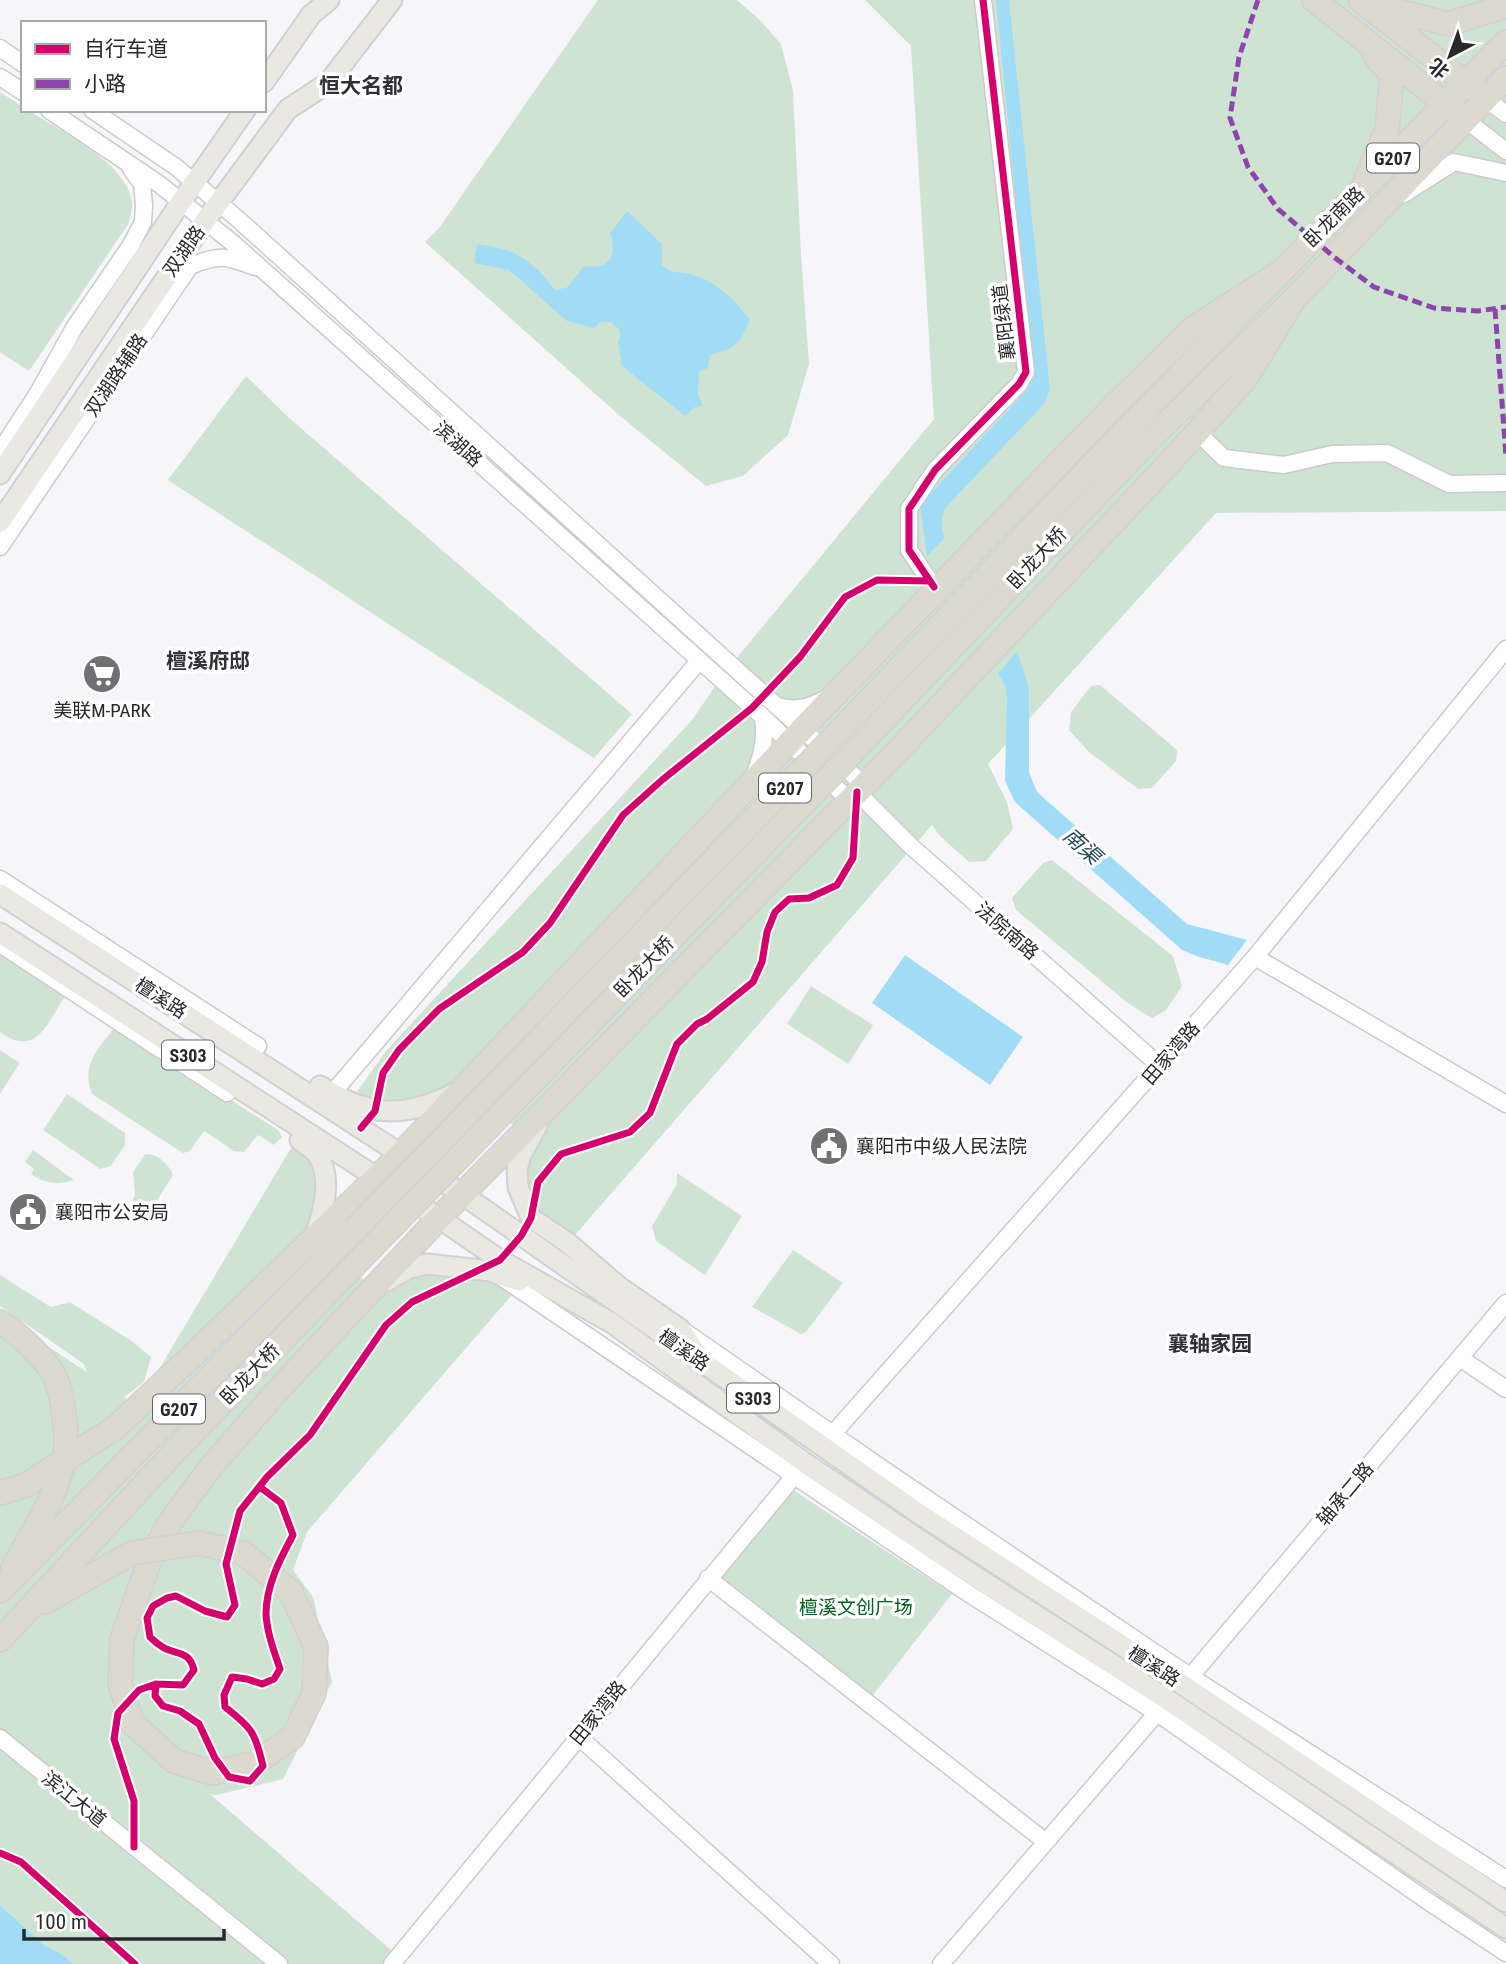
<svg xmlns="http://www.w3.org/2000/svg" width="1506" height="1964" viewBox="0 0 1506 1964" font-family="'Roboto Condensed','Noto Sans SC',sans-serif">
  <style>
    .green { fill: #cfe3d2 }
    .water { fill: #a1dcf7 }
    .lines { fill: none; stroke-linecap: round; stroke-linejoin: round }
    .minor-casing { stroke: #cbcbcd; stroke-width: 19 }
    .major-casing { stroke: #d1d1d3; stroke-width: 23 }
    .highway-casing { stroke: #d1d1d3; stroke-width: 26 }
    .minor { stroke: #fefefe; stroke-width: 16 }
    .major { stroke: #e9e8e1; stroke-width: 19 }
    .highway { stroke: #dcd9cf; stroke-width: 23 }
    .highway-bridge-casing { stroke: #d1d1d3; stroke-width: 26; stroke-linecap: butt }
    .highway-bridge { stroke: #dcd9cf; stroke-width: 23 }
    .quiet { stroke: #8e44ad; stroke-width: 5; stroke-dasharray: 10 5; stroke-linecap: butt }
    .cycleway-casing { stroke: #fff; stroke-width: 11 }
    .cycleway { stroke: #d6006c; stroke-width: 7 }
    .labels { text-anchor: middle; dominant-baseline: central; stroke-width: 7; stroke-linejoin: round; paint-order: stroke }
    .shield { fill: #fff; stroke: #69696b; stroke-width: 2 }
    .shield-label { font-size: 18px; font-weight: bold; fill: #29292c }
    .street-label { font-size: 19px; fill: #29292c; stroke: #fff }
    .poi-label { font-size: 19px; fill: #29292c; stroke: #fff; text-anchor: start }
    .park-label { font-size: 19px; fill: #05611e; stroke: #fff }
    .neighbourhood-label { font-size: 21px; font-weight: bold; fill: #303136; stroke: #fff }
    .water-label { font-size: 21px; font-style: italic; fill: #224858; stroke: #fff }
  </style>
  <rect width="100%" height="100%" fill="#f6f6fa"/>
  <path class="green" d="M598,0H737L761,21L781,44L793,91L801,254L809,364L788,435L743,476L706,486L620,416L425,242L439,228Z
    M865,0H1506V511L1216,513L988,764L1007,802L1013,829L986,861L969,862L940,836L932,825L568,1243L531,1218L518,1187L529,1137L465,1088L433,1104L349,1103L386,1051L692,720L722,676L934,419L911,46Z
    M0,92L23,107V110H28C60,131 125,161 132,201C133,208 130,216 129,223L29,371L0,352Z
    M246,376L288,417L632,714L594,758L168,480Z
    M1100,685L1177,750L1176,761L1152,788L1138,789L1089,752L1069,730L1071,712L1091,686Z
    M1052,860L1173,956L1182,986L1166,1010L1152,1018L1129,1004L1016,910L1012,898L1043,863Z
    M0,952L63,992L64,998C46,1025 36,1058 0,1032Z
    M811,986L873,1025L848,1064L787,1024Z
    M113,1029L121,1030L278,1130L282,1137L274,1145L258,1135L244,1152L234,1151L204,1131L190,1151L183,1153L92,1094C81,1066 97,1051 113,1029Z
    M0,1050L20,1063L0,1094Z
    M67,1094L125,1133V1145L111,1166L100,1169L43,1130Z
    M297,1138L324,1169L315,1235L374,1289L427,1264L518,1288L307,1532L293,1570L313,1597L332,1682L283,1779L216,1795L210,1794L398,1956L392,1964H73L65,1956L44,1945L0,1905V1315L87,1372L84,1364L0,1306V1275L51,1307L70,1302L133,1342L151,1357L144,1382L124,1397L137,1406Z
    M33,1150L74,1180C58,1185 45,1184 31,1174L34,1169L25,1162Z
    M145,1154C158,1154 168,1163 173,1175L149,1213L132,1202L135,1195L133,1172Z
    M677,1173L742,1216L705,1275L656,1241L652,1226L677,1184Z
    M793,1250L843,1283L806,1332L801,1334L752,1307Z
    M793,1490L952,1594L870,1699L719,1581Z"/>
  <path class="water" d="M996,0H1009L1050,389L1045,403L946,507C941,517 940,528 945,538L927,556L920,505L1028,389L1033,376Z
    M627,211L662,244V265C675,276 679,270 693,275C721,285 731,297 750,319L741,339L731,348L710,355L708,368L699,371L698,394L703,406L695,407L685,416L622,366L618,342L620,338V330L611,322H600L595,328L567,321L509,270L474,263L477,244C505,249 515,250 538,270C545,276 548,284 556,290L568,287L584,266C611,270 617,256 610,233Z
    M1017,651L1029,688V772L1037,792L1187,924L1247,940L1228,965L1196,956L1182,950L1015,802L1005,781L1007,699L1005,685L998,674Z
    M905,955L1023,1037L990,1085L872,1003Z
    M0,1905L44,1945L65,1956L73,1964H0Z"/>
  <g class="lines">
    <defs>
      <path id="minor" d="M0,48L23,64
        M0,77L23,92
        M1486,99L1506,114
        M49,110L159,184L234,244L763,717L849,800
        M92,110L176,167L239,220L864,785
        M1466,120L1506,151
        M1404,194L1454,162L1506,173
        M1197,432L1224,458L1284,465L1332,454L1387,453L1449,484L1506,483
        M0,451L38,393L74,328L131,245L143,222L144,205L142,184L131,169
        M0,547L190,266C220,254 225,256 255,267
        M936,590L909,550V509L935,470L1019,384L1026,372L983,0
        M777,706C796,711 808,708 825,699
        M754,776C762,756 766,739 763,717
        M857,792L912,847L1160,1066
        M0,879L258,1046
        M0,944L227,1093
        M1255,957L1506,1104
        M325,1102L699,661
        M504,1279L963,1590L1157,1713L1426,1900L1506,1953
        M684,1331L886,1471L1191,1677L1506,1879
        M1460,1358L1506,1389
        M822,1446L1255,957L1506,649
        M708,1578L1046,1842
        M1185,1683L1506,1303
        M579,1737L831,1964
        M0,1738L279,1964
        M392,1964L800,1469
        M941,1964L1162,1707"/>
      <path id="major" d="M264,82L311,15L329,0
        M0,474L181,202L245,110
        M0,522L205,221L288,109L328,83L392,0
        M0,894L462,1194L918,1513L1183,1685L1506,1902
        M0,933L439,1218L500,1260L612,1323L805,1463L942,1555L1168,1700L1506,1928
        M320,1086C368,1117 404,1119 455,1093
        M537,1126L521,1155L517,1169L518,1187L531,1218L568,1243L618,1286L680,1329L697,1354
        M300,1140C305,1144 313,1149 317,1154C333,1177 324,1211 315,1235
        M387,1281L407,1269L427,1264L490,1271L519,1281"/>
      <path id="highway" d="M1314,0L1457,113
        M1360,0L1479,93
        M1371,4L1448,24L1506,6
        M1366,179L1387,129L1392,75L1375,56
        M1133,423L1506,42
        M1149,440L1294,299L1506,78
        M0,1322C15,1330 46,1360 54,1375C63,1393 69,1440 64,1460C56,1498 31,1534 13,1568
        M0,1493L26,1485L115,1428L193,1355L401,1154L826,704L1111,409L1192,329L1279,273
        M199,1543L243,1553L291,1592L316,1647L314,1693L293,1737L255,1763L212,1773L174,1761L132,1723L120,1683L122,1639L148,1565L168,1525L210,1468L279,1389L439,1218L891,758L1172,460L1246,378L1294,299
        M0,1591L355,1229
        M45,1602L132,1553
        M0,1640L180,1446L373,1246"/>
    </defs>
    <use href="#minor" class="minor-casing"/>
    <use href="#major" class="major-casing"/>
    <use href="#highway" class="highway-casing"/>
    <use href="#minor" class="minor"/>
    <use href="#major" class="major"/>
    <use href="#highway" class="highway"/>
    <defs>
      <path id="highway-bridge" d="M355,1229L812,760L1133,423
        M373,1246L830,776L1149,440
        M132,1553L199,1543"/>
    </defs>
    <use href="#highway-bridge" class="highway-bridge-casing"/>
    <use href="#highway-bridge" class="highway-bridge"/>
    <path class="quiet" d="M1258,0L1239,57L1230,118L1248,167L1278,209L1334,257L1374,287L1434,308L1478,311L1506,307
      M1495,309L1506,456"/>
    <defs>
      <path id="cycleway" d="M934,587L909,550V509L935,470L1019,384L1026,372L983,0
        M361,1128L375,1111L383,1073L399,1050L439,1009L523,952L550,923L623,815L662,780L752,708L800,657L845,597L877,580L930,581
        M156,1684L155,1696L163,1706L180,1711L199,1724L215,1758L229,1777L250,1781L263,1766C255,1732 252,1728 225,1707L224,1695L232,1677L247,1679L262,1684L274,1679L280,1669C274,1651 267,1633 266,1614C266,1586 280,1559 293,1535L281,1503L260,1487
        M134,1847V1801L114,1739L118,1713L139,1690L156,1684L183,1685L194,1670C189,1651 179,1655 164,1648C159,1645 154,1641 150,1637L147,1618L153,1606L167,1598L176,1596L205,1611L227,1617L235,1605L226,1564L240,1511L267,1477L310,1435L386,1325L412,1302L500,1260L521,1236L531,1218L538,1182L561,1154L630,1132L650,1113L677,1044L697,1024L707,1019L753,982L762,962L767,932L775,912L789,899L809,898L837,885L853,858L857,792
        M0,1853L21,1862L135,1964"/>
    </defs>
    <use href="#cycleway" class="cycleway-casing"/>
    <use href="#cycleway" class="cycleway"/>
  </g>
  <defs>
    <symbol id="supermarket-disc" viewBox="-11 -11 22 22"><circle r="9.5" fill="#717174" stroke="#fff"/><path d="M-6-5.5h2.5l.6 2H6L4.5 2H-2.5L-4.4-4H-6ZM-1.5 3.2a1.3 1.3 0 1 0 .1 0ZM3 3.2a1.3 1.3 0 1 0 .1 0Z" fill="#fff"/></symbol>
    <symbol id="civic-disc" viewBox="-11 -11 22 22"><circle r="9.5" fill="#717174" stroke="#fff"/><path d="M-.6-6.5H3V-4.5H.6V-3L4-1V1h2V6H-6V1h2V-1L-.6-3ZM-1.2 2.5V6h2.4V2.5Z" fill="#fff"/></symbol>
  </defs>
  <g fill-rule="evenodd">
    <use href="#supermarket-disc" x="80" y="652" width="44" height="44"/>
    <use href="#civic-disc" x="807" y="1124" width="44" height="44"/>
    <use href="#civic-disc" x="6" y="1190" width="44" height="44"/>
  </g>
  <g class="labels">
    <g class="shield">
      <rect x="1367" y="143.5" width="52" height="29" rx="5"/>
      <rect x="759" y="773.5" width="52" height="29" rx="5"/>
      <rect x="162" y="1040.5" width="52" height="29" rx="5"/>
      <rect x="727" y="1383.5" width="52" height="29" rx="5"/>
      <rect x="153" y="1394.5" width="52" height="29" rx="5"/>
    </g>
    <g class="shield-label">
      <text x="1393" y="158">G207</text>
      <text x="785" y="788">G207</text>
      <text x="188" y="1055">S303</text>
      <text x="753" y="1398">S303</text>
      <text x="179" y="1409">G207</text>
    </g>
    <g class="street-label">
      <text transform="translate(1334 217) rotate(-45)">卧龙南路</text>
      <text transform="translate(184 251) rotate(-55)">双湖路</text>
      <text transform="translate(1004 322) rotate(-97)">襄阳绿道</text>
      <text transform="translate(116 375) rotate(-56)">双湖路辅路</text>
      <text transform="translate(458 444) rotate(42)">滨湖路</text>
      <text transform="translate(1037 558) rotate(-47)">卧龙大桥</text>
      <text transform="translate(1007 931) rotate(41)">法院南路</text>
      <text transform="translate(644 967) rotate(-46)">卧龙大桥</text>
      <text transform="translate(161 998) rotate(33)">檀溪路</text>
      <text transform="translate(1171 1053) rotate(-49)">田家湾路</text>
      <text transform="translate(684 1350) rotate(35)">檀溪路</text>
      <text transform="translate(250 1374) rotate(-46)">卧龙大桥</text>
      <text transform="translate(1345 1494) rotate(-50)">轴承二路</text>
      <text transform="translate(1154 1666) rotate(33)">檀溪路</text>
      <text transform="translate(598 1713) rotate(-51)">田家湾路</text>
      <text transform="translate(74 1799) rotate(39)">滨江大道</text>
    </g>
    <g class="poi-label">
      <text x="102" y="710" text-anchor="middle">美联M-PARK</text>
      <text x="856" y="1146">襄阳市中级人民法院</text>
      <text x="55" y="1212">襄阳市公安局</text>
    </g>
    <g class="park-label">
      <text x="856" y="1607">檀溪文创广场</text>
    </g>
    <g class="neighbourhood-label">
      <text x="361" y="86">恒大名都</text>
      <text x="208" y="661">檀溪府邸</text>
      <text x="1210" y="1344">襄轴家园</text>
    </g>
    <g class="water-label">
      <text transform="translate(1082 846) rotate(42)">南渠</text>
    </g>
  </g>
  <rect x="21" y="21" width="245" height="91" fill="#ffffff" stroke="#a9a9ab" stroke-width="2"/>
  <rect x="35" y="44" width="35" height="10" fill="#d6006c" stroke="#a9a9ab" stroke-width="2"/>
  <text x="84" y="56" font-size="21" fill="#29292c">自行车道</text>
  <rect x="35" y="79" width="35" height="10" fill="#8e44ad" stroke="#a9a9ab" stroke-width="2"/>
  <text x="84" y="91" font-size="21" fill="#29292c">小路</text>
  <g transform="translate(1450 56) rotate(221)" stroke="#ffffff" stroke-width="5" paint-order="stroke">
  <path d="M0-5L12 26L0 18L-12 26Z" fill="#29292c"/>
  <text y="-10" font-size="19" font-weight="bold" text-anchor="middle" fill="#29292c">北</text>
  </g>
  <path d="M24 1929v10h200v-10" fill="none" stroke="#29292c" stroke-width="3.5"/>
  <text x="35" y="1929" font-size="21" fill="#29292c" stroke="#ffffff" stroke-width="5" paint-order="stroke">100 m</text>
</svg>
